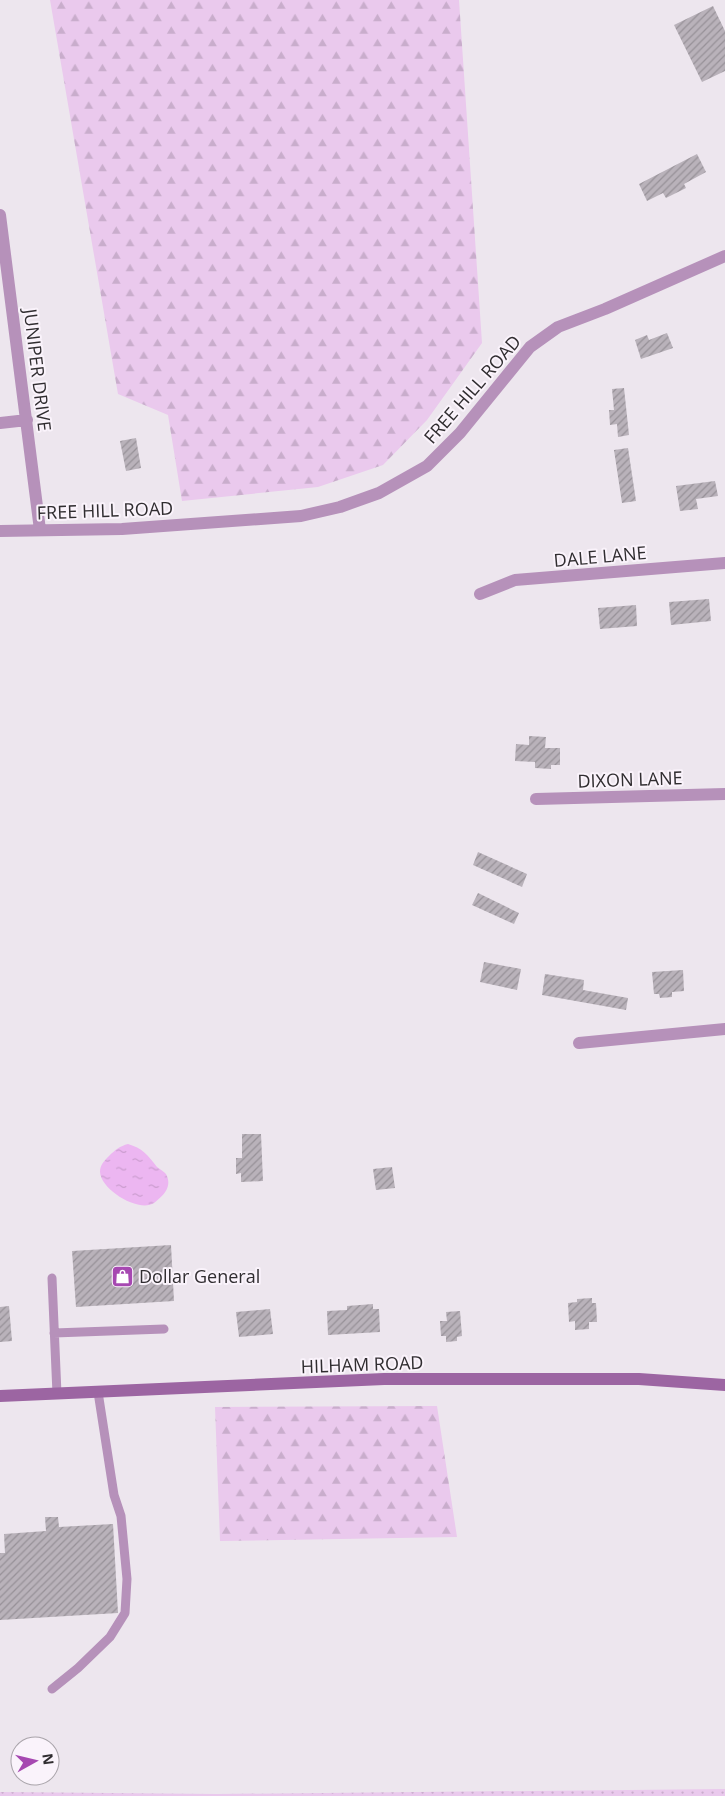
<svg xmlns="http://www.w3.org/2000/svg" width="725" height="1796" viewBox="0 0 725 1796" font-family="'Open Sans',sans-serif">
  <style>
    .grass { fill: url(#grass-dots) }
    .forest { fill: url(#forest-firs) }
    .water { fill: url(#water-ripples) }
    .building { fill: url(#building-hatch) }
    .lines { fill: none; stroke-linecap: round; stroke-linejoin: round }
    .lane { stroke: #b691ba; stroke-width: 9 }
    .street { stroke: #b691ba; stroke-width: 12 }
    .secondary { stroke: #9c65a2; stroke-width: 12 }
    .labels { text-anchor: middle; dominant-baseline: central; stroke-width: 4; stroke-linejoin: round; paint-order: stroke }
    .street-label { font-size: 18px; fill: #302d30; stroke: #faf3fb }
    .poi-label { font-size: 18px; fill: #302d30; stroke: #faf3fb; text-anchor: start }
  </style>
  <defs>
    <pattern id="grass-dots" width="8" height="8" patternUnits="userSpaceOnUse" patternTransform="scale(1.25)"><rect width="8" height="8" fill="#eac9ed"/><path d="M2 2h.1M6 6h.1" fill="none" stroke="#c9adcc" stroke-width="1.8" stroke-linecap="round"/></pattern>
    <pattern id="forest-firs" width="22" height="20" patternUnits="userSpaceOnUse" patternTransform="scale(1.25)"><rect width="22" height="20" fill="#eac9ed"/><path d="M5 1l3.5 6h-7zM16 11l3.5 6h-7z" fill="#c9adcc"/></pattern>
    <pattern id="water-ripples" width="26" height="14" patternUnits="userSpaceOnUse" patternTransform="scale(1.25)"><rect width="26" height="14" fill="#ecb6f1"/><path d="M2 4q2-2 4 0t4 0M15 11q2-2 4 0t4 0" fill="none" stroke="#cb9dcf"/></pattern>
    <pattern id="building-hatch" width="6" height="6" patternUnits="userSpaceOnUse" patternTransform="scale(1.25)"><rect width="6" height="6" fill="#b9b2ba"/><path d="M-1 1l2-2M0 6l6-6M5 7l2-2" fill="none" stroke="#979198"/></pattern>
  </defs>
  <rect width="100%" height="100%" fill="#ede6ee"/>
  <path class="grass" d="M725,1789V1796H0V1792L217,1794Z"/>
  <path class="forest" d="M50,0H459L482,343L427,420L383,465L318,487L182,501L168,415L118,394Z
    M437,1406L457,1537L220,1541L215,1407Z"/>
  <path class="water" d="M128,1144C142,1148 148,1155 157,1167C160,1169 164,1172 166,1174C173,1187 163,1196 154,1203C139,1213 101,1190 100,1172C100,1165 104,1161 109,1156C115,1150 120,1146 128,1144Z"/>
  <path class="building" d="M713,6L725,31V71L702,82L674,25Z
    M697,154L706,172L684,184L686,188L666,198L663,193L647,201L639,184Z
    M667,333L673,348L641,359L635,340L647,335L649,340Z
    M624,388L629,435L618,437L617,424L610,425L609,410H614L612,389Z
    M136,438L141,468L126,471L120,441Z
    M628,448L636,501L622,503L614,450Z
    M715,481L718,496L696,499L698,509L680,511L676,486Z
    M709,599L711,621L671,625L669,602Z
    M636,605L637,626L600,629L598,608Z
    M529,736L546,737L545,748H560V765H551V769L535,768V762L515,761L516,744L529,745Z
    M478,852L527,874L522,887L473,865Z
    M478,893L519,913L514,924L472,905Z
    M484,962L521,969L517,990L480,982Z
    M683,970L684,991L672,992V997L660,998L659,994H654L652,972Z
    M545,974L584,980L583,990L628,998L626,1010L542,995Z
    M242,1134H261L263,1181L241,1182V1173L236,1174V1158H242Z
    M392,1167L395,1188L376,1190L373,1169Z
    M171,1245L174,1301L76,1307L72,1251Z
    M592,1298V1303H596L597,1322H589V1329L575,1330V1321L569,1322L568,1303L577,1302V1299Z
    M373,1304V1309H379L380,1332L328,1335L327,1311L347,1310V1306Z
    M9,1306L12,1341L0,1342V1307Z
    M270,1309L273,1334L239,1337L236,1312Z
    M460,1311L462,1336L457,1337V1341L446,1342V1336H441L440,1321H447L446,1312Z
    M45,1517H58L59,1527L113,1524L118,1613L0,1620V1553H5L4,1534L46,1531Z"/>
  <g class="lines">
    <path class="lane" d="M52,1278L57,1394
      M54,1333L164,1329
      M52,1689L78,1668L110,1637L125,1613L127,1579L121,1516L114,1495L98,1392"/>
    <path class="street" d="M0,215L40,530
      M0,423L27,420
      M0,531L122,529L301,516L340,507L379,493L427,466L460,433L530,347L558,327L605,309L725,256
      M480,594L515,580L725,563
      M536,799L725,794
      M579,1043L725,1029"/>
    <path class="secondary" d="M0,1396L384,1379H639L725,1385"/>
  </g>
  <defs>
    <symbol id="shop-square" viewBox="-11 -11 22 22"><rect x="-9" y="-9" width="18" height="18" rx="4" fill="#a648b1" stroke="#faf3fb"/><path d="M-5-2.5h2.3a2.7 3.5 0 0 1 5.4 0H5L5.5 6h-11ZM-1.5-2.5h3a1.5 2.3 0 0 0-3 0Z" fill="#fff"/></symbol>
  </defs>
  <g fill-rule="evenodd">
    <use href="#shop-square" x="110" y="1264" width="25" height="25"/>
  </g>
  <g class="labels">
    <g class="street-label">
      <text transform="translate(38 370) rotate(83)">JUNIPER DRIVE</text>
      <text transform="translate(472 389) rotate(-49)">FREE HILL ROAD</text>
      <text transform="translate(105 510) rotate(-2)">FREE HILL ROAD</text>
      <text transform="translate(600 556) rotate(-5)">DALE LANE</text>
      <text transform="translate(630 779) rotate(-2)">DIXON LANE</text>
      <text transform="translate(362 1364) rotate(-2)">HILHAM ROAD</text>
    </g>
    <g class="poi-label">
      <text x="139" y="1276">Dollar General</text>
    </g>
  </g>
  <g transform="translate(35 1761) rotate(82)"><circle r="24" fill="#faf3fb" stroke="#a9a4aa"/>
  <path d="M0-4L9 19L0 12L-9 19Z" fill="#a648b1"/>
  <text y="-8" font-size="14" font-weight="bold" text-anchor="middle" fill="#302d30">N</text>
  </g>
</svg>
